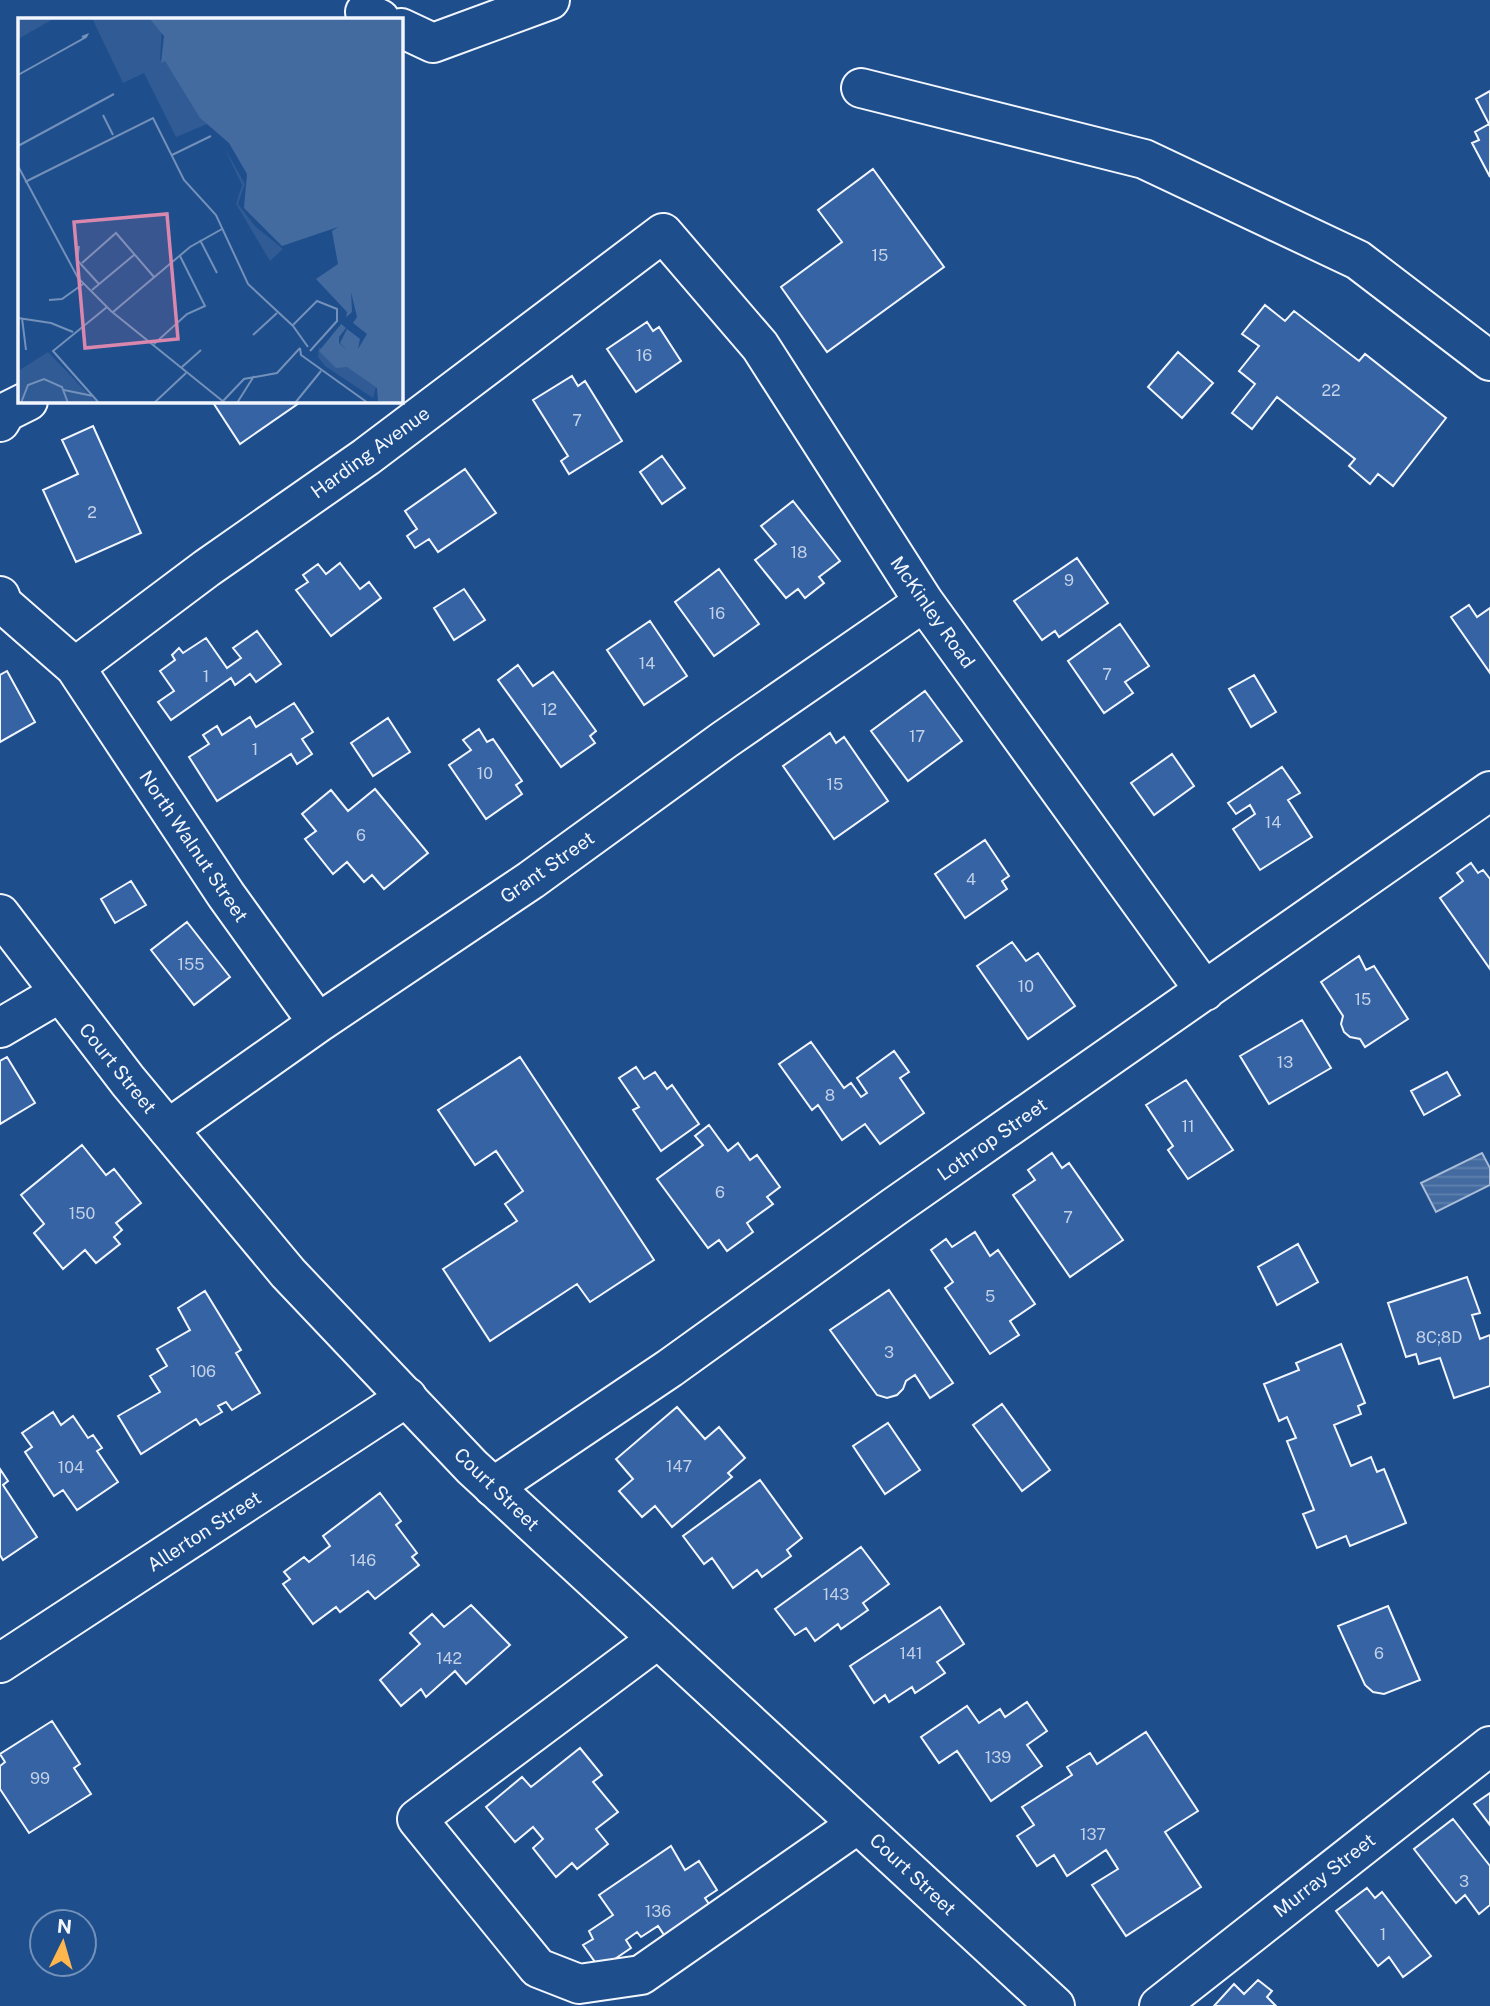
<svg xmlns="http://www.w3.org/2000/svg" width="1490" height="2006" viewBox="0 0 1490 2006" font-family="'Public Sans',sans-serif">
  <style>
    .water { fill: url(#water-rules); stroke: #a8bbd7; stroke-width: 2 }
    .building { fill: #3563a3; stroke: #f2f6ff; stroke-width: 2 }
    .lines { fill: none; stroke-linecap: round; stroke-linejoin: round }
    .minor-casing { stroke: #f2f6ff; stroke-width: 42 }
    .major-casing { stroke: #f2f6ff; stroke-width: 42 }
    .minor { stroke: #1f4e8c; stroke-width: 38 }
    .major { stroke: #1f4e8c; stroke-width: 38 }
    .labels { text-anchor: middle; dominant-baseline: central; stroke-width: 5; stroke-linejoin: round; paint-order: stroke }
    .number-label { font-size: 16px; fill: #c3d1e8 }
    .street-label { font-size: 19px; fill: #f2f6ff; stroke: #1f4e8c }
    .inset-road { fill: none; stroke: #7391ba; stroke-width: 2 }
    .view { fill: #da87ad; fill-opacity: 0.15; stroke: #da87ad; stroke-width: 3.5 }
    .inset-edge { fill: none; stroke: #f2f6ff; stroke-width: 3.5 }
  </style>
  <defs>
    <pattern id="water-rules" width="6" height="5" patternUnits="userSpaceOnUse" patternTransform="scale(1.75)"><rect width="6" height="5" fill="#446ba0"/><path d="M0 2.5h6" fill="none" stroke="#5f81ae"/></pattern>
  </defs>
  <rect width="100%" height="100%" fill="#1f4e8c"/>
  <path class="water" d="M1482,1153L1490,1168V1185L1436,1212L1421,1183Z"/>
  <path class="building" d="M1490,91V177L1472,143L1479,140L1475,132L1489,124L1476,99Z
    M873,169L944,267L827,352L781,287L842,242L818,210Z
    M1265,305L1285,321L1294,311L1359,361L1365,354L1446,418L1393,486L1378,474L1370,484L1349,466L1355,459L1277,397L1252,429L1232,413L1255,384L1239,371L1259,346L1242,334Z
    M647,322L653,331L659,327L681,361L636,392L607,349Z
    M1178,352L1213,383L1182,418L1148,387Z
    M572,376L578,386L585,381L622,441L569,474L561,461L568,456L533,400Z
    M219,401H302L240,444L214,404Z
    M93,426L141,533L76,562L43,490L78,474L62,440Z
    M662,456L685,488L662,504L640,472Z
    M465,469L496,513L438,552L429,539L415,548L407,536L417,529L405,511Z
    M793,501L840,561L819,577L824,583L805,598L798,589L786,598L755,560L776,544L761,526Z
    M1077,558L1108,603L1059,637L1055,631L1042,640L1014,601Z
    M340,563L360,589L369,582L381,598L331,636L296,590L308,582L303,575L318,564L326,574Z
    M719,569L759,624L714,656L675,602Z
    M464,589L485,620L454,640L434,608Z
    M1469,605L1477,617L1490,608V673L1451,617Z
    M650,621L687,676L644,705L607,650Z
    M1120,624L1149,666L1125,682L1133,693L1104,713L1068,661Z
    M257,631L281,664L256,682L250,674L235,685L231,678L171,720L158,702L174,691L160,671L175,660L172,655L179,648L183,653L206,638L227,668L241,658L233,648Z
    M518,665L533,686L553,672L596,731L590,736L595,743L561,767L498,680Z
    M7,671L35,722L0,742V675Z
    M1254,675L1276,712L1251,727L1229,689Z
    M925,691L962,741L908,781L871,731Z
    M294,703L313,732L302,739L312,754L297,764L291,754L217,801L189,757L209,744L203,735L217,726L222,735L250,717L256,727Z
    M388,718L410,752L373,776L351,743Z
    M479,729L487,742L493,739L522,781L516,785L522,794L486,819L449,765L471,750L463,740Z
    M830,733L836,743L844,737L888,801L834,839L783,766Z
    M1172,754L1194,786L1154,815L1131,783Z
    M1282,767L1300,793L1288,800L1312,837L1260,870L1233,829L1255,814L1250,805L1236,814L1228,803Z
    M375,789L428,853L384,889L372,875L364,882L347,862L333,874L305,839L316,831L302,814L331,790L348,811Z
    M985,840L1009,876L1002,881L1007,889L965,918L935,874Z
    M1471,863L1478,873L1483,870L1490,879V969L1440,898L1463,881L1457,873Z
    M131,881L146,905L115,923L101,899Z
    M187,922L230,977L194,1005L151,950Z
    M1012,942L1026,961L1038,953L1075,1006L1028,1039L977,966Z
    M1359,956L1366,970L1374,966L1408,1019L1365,1047L1360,1039L1350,1037L1344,1032L1341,1024L1343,1016L1321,982Z
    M1302,1020L1331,1068L1269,1104L1240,1056Z
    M811,1042L844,1088L851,1083L861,1097L867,1093L857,1078L894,1051L909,1072L900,1078L924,1113L880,1144L865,1124L842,1140L818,1105L812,1110L779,1064Z
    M7,1057L35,1103L0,1124V1061Z
    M520,1057L654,1260L590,1302L577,1284L490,1341L443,1269L517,1221L505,1204L523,1191L496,1151L475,1165L438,1110Z
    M636,1067L644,1079L655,1072L667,1089L672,1085L699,1124L661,1151L633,1110L639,1107L619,1078Z
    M1447,1072L1460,1095L1424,1115L1411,1091Z
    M1186,1080L1233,1150L1188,1179L1168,1150L1173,1146L1146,1105Z
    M709,1125L728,1151L738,1143L750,1160L757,1155L780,1187L767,1197L773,1204L747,1223L753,1232L727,1251L719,1240L708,1248L657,1179L703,1145L695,1136Z
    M82,1145L106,1175L114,1169L141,1203L116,1223L122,1230L114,1237L120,1244L96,1263L85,1250L63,1269L34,1233L44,1224L21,1195Z
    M1052,1153L1062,1168L1069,1163L1123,1240L1070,1277L1013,1195L1035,1180L1028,1170Z
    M975,1232L990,1256L998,1250L1035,1304L1010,1321L1019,1335L990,1354L945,1288L953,1282L931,1250L946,1239L952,1247Z
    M1298,1244L1318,1282L1277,1305L1258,1267Z
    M1467,1277L1480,1313L1472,1315L1480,1339L1490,1335V1386L1454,1398L1440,1358L1419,1364L1416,1354L1406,1357L1388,1303Z
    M889,1290L953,1383L930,1398L915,1375L906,1381L903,1389L897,1395L887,1398L877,1395L830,1330Z
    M205,1291L241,1350L236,1353L260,1393L232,1410L226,1402L218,1406L222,1412L200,1425L196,1419L141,1454L118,1416L160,1392L150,1376L167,1366L157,1349L190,1330L178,1308Z
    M1341,1344L1365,1403L1358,1406L1361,1414L1334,1425L1351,1466L1371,1457L1377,1472L1384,1469L1406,1523L1350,1546L1346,1536L1317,1548L1303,1514L1314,1510L1287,1441L1296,1438L1287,1417L1279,1421L1264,1384L1299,1370L1296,1363Z
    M1002,1404L1050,1470L1022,1491L973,1425Z
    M677,1407L705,1439L719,1427L745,1458L728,1473L732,1477L672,1527L655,1506L642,1517L619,1491L633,1479L616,1459Z
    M53,1412L61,1425L73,1416L88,1438L93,1435L102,1448L97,1451L118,1482L77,1510L63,1490L54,1496L25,1452L32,1447L22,1433Z
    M888,1423L920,1470L885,1494L853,1446Z
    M0,1469L8,1481L3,1485L37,1537L3,1560L0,1555Z
    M760,1480L802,1538L787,1550L791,1556L762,1577L757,1570L733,1588L712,1558L704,1564L683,1536Z
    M380,1493L401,1521L396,1525L417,1553L412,1557L419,1565L375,1599L368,1591L340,1612L336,1607L313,1624L283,1584L290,1579L284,1572L304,1557L309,1562L330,1546L323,1536Z
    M861,1547L889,1584L863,1603L868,1610L841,1629L838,1624L815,1641L806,1628L795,1635L775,1609Z
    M471,1605L510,1645L466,1684L455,1671L426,1697L421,1689L401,1706L380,1680L420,1644L410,1633L432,1614L444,1627Z
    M1388,1606L1420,1680L1384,1694L1373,1692L1365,1685L1338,1626Z
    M940,1607L964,1644L937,1662L945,1673L915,1693L912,1687L889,1702L885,1695L874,1703L850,1666Z
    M1027,1702L1047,1731L1027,1745L1042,1766L991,1801L957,1751L939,1763L921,1737L967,1706L979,1723L1000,1709L1005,1717Z
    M52,1721L80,1764L74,1768L91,1794L29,1833L0,1789V1766L5,1762L0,1754Z
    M1146,1732L1198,1811L1165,1832L1201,1887L1126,1936L1092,1885L1118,1869L1106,1850L1067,1876L1054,1855L1037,1866L1017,1836L1034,1825L1022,1807L1072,1775L1067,1767L1090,1753L1097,1764Z
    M580,1748L602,1775L593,1782L618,1812L596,1829L608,1844L577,1869L572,1863L556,1877L533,1848L543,1839L533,1827L515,1842L486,1807L522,1777L531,1787Z
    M1490,1793V1825L1474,1804Z
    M1453,1819L1490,1866V1905L1479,1914L1465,1895L1456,1903L1414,1849Z
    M671,1846L685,1870L699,1861L717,1890L705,1898L711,1907L666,1938L658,1926L641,1937L637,1932L626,1940L631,1948L600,1969L583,1945L593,1939L589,1931L613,1915L599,1895Z
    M1367,1888L1375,1898L1382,1892L1431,1956L1403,1977L1389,1957L1378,1966L1336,1911Z
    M1258,1980L1272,1991L1267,1997L1276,2006H1214L1234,1984L1244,1994Z"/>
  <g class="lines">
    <defs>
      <path id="minor" d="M365,12L380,19
        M401,28L433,43L550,0
        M861,88L1144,159L1358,260L1490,361
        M0,422L6,412L28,401
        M0,596L3,604L75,667L226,895L318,1023
        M75,667L207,568L366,457L663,233L760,346L924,602L1205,991
        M0,1028L60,993
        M168,1129L318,1023L531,880L724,740L924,602
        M493,1487L670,1368L894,1207L1490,791
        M658,1639L417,1819L538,1968L579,1984L641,1975L858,1824
        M0,1663L407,1397
        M1159,2006L1490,1746"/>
      <path id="major" d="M0,914L128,1081L288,1273L472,1467L1055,2006"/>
    </defs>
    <use href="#minor" class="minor-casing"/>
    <use href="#major" class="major-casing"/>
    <use href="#minor" class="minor"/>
    <use href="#major" class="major"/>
  </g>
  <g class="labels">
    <g class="number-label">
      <text x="880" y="255">15</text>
      <text x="644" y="355">16</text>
      <text x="1331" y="390">22</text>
      <text x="577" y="420">7</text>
      <text x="92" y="512">2</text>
      <text x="799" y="552">18</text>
      <text x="1069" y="580">9</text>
      <text x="717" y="613">16</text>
      <text x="647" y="663">14</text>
      <text x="1107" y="674">7</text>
      <text x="206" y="676">1</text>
      <text x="549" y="709">12</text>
      <text x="917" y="736">17</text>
      <text x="255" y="749">1</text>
      <text x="485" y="773">10</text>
      <text x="835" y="784">15</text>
      <text x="1273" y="822">14</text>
      <text x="361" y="835">6</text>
      <text x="971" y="879">4</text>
      <text x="191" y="964">155</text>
      <text x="1026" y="986">10</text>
      <text x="1363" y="999">15</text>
      <text x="1285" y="1062">13</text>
      <text x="830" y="1095">8</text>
      <text x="1188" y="1126">11</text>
      <text x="720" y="1192">6</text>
      <text x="82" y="1213">150</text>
      <text x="1068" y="1217">7</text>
      <text x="990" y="1296">5</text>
      <text x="1439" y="1337">8C;8D</text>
      <text x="889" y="1352">3</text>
      <text x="203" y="1371">106</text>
      <text x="679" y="1466">147</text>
      <text x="71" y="1467">104</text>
      <text x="363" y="1560">146</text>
      <text x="836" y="1594">143</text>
      <text x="911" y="1653">141</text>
      <text x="1379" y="1653">6</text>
      <text x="449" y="1658">142</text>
      <text x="998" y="1757">139</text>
      <text x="40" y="1778">99</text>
      <text x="1093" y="1834">137</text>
      <text x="1464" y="1881">3</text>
      <text x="658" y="1911">136</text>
      <text x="1383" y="1934">1</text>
    </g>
    <g class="street-label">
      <text transform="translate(370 452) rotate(-36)">Harding Avenue</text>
      <text transform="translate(933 612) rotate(55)">McKinley Road</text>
      <text transform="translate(194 846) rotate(56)">North Walnut Street</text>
      <text transform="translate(547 867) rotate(-35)">Grant Street</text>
      <text transform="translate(118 1068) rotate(51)">Court Street</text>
      <text transform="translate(992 1139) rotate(-35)">Lothrop Street</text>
      <text transform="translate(497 1489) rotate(44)">Court Street</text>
      <text transform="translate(204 1531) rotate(-33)">Allerton Street</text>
      <text transform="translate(913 1874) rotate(43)">Court Street</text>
      <text transform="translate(1324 1875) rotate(-38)">Murray Street</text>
    </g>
  </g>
  <g transform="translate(18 18)">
    <rect width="385" height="385" fill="#1f4e8c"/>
    <path d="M0,0H37L0,21ZM74,0H131L144,10L142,42L147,43L189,106L158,119L126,55L105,65ZM206,129L227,166L220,186L237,208L265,231L252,243L218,186L224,167ZM301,329L358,369L355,380L307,348L300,339ZM30,334L78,384L0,385V353Z" fill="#305b95"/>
    <path d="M131,0H385V385L360,383L359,370L329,349L318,350L301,333L328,300L329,294L298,261L320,246L314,213L320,209L264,228L226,190L229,156L211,125L182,100L147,43L143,45L146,18Z" fill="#446ba0"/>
    <path d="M333,274L339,299L335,305L349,316L340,331L342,321L329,311L322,325L329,332L321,325V319L328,310L322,305L334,294Z" fill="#1f4e8c"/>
    <path class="inset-road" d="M0,57L68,19L69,17L64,19M85,97L95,117M0,128L96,76M154,137L193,118M0,148L60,260L93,293L207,385M7,164L135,100L166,162L198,197L230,266L275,308L290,329M182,222L199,255M61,228L59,242L81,266M64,245L98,215L136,259M74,272L116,237M31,282L44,281L65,266M95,294L172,229L204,211M0,300L33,305L55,314M4,300L8,332M275,307L299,283L319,291V303L292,333M235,317L259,295M136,326L169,296L187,288L162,238M282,330L283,337L350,385M164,349L183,332M46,372L75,378M205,383L226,361L259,355L282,330M3,385L10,367L26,361L44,369L50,385M81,385L35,333L89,289M136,385L168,355M219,385L236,358M277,385L303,353"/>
    <path class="view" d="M149,196L160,321L67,330L56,204Z"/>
    <rect width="385" height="385" class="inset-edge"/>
  </g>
  <g transform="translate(63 1943) rotate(5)"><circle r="33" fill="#1f4e8c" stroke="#7391ba" stroke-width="2"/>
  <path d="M0-5L12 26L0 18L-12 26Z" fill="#ffb74d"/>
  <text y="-10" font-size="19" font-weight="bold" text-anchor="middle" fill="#f2f6ff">N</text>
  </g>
</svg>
